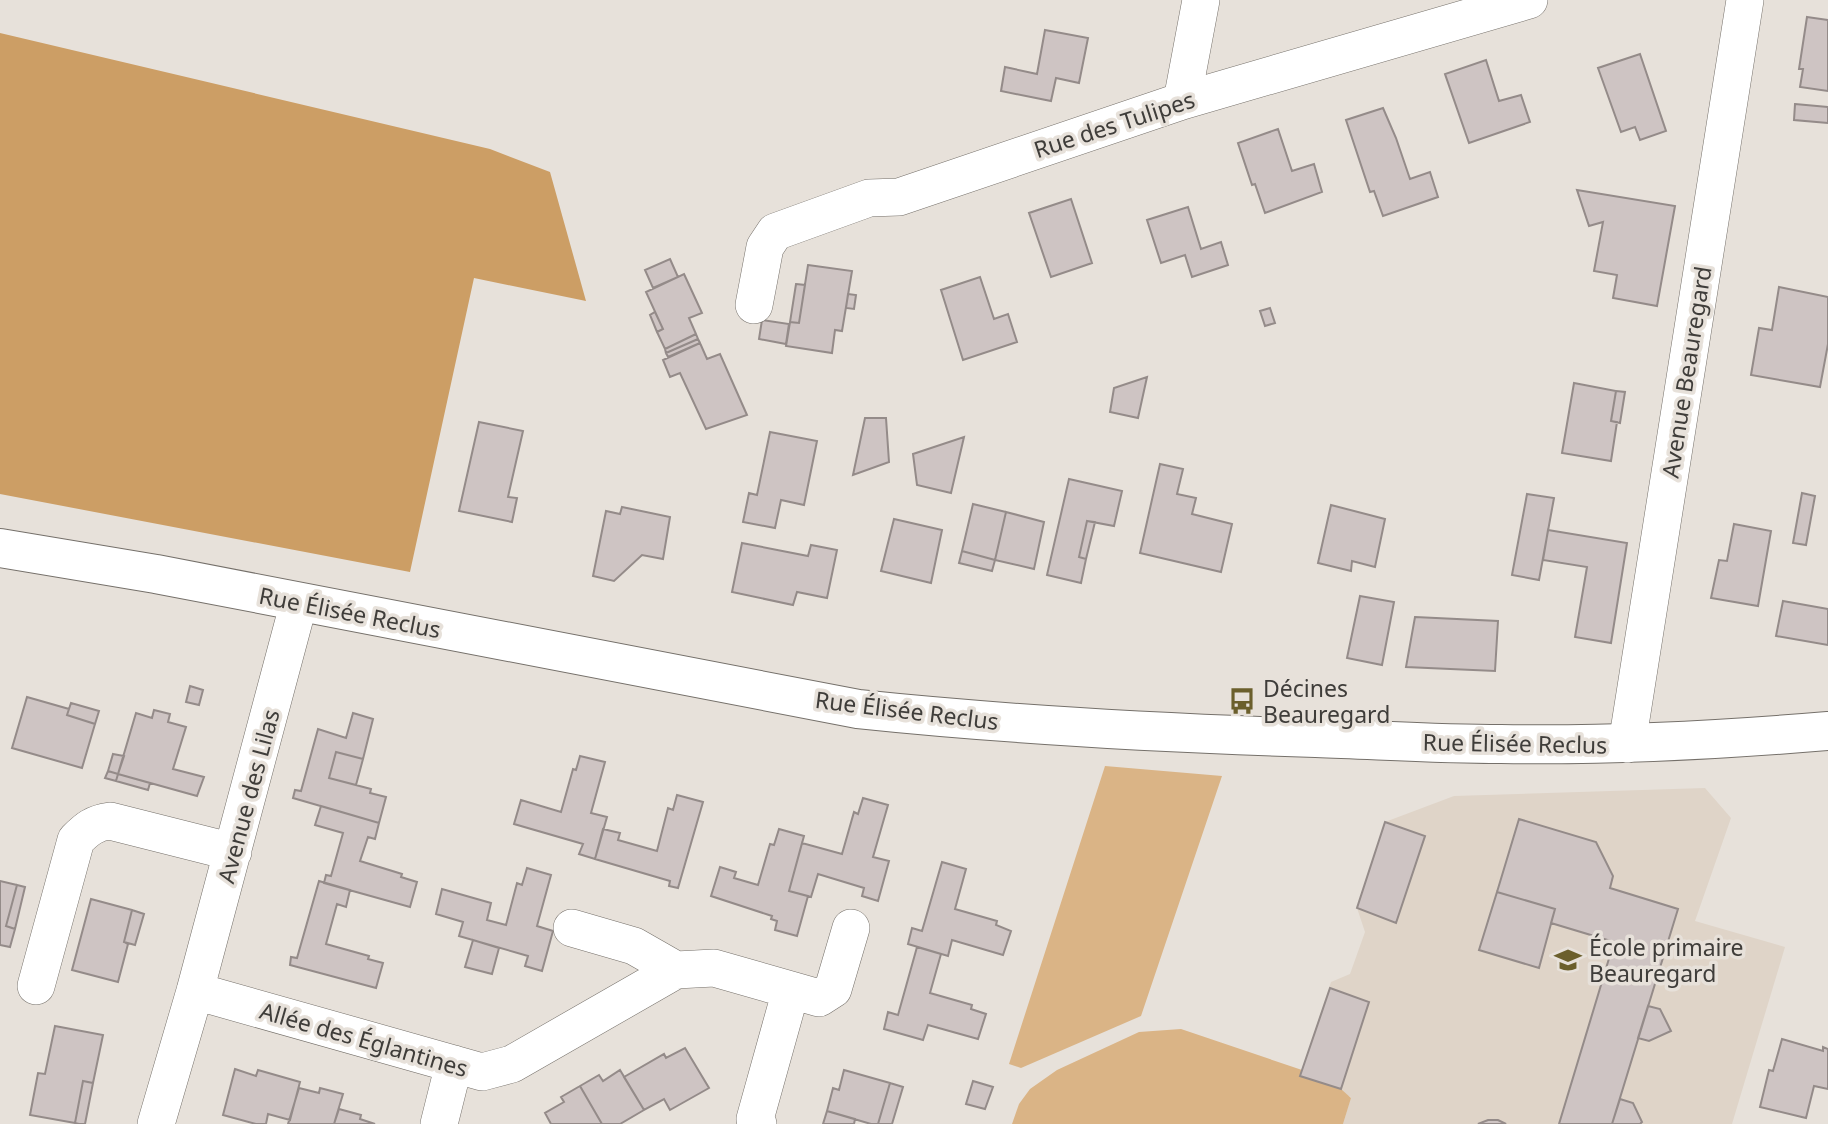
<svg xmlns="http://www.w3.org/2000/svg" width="1828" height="1124" viewBox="0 0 1828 1124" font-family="'Noto Sans',sans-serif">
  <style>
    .built { fill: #dfd4c8 }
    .green { fill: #dab486 }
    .forest { fill: #cc9e65 }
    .building { fill: #cec4c3; stroke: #948b89; stroke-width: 2 }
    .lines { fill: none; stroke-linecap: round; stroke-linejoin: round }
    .minor-casing { stroke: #75706a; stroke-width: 38 }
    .tertiary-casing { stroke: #75706a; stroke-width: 40 }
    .minor { stroke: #fff; stroke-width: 37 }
    .tertiary { stroke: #fff; stroke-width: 38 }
    .labels { text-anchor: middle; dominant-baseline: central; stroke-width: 7; stroke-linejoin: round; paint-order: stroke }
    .street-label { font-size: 23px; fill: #3f3d3a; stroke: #e7e1da }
    .poi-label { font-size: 23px; fill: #3f3d3a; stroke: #e7e1da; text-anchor: start }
  </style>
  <rect width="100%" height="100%" fill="#e7e1da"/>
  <path class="built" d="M1705,788L1731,818L1695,921L1785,947L1732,1124H1343L1351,1097L1300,1076L1331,982L1350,974L1365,932L1357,908L1385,822L1454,796Z"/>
  <path class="green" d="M1105,766L1222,776L1141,1016L1021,1068L1009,1064Z
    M1181,1029L1302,1070L1300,1076L1341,1089L1351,1098L1343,1124H1012L1019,1104L1030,1089L1057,1070L1139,1032Z"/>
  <path class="forest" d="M0,33L490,149L550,172L586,301L474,278L410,572L0,494Z"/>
  <path class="building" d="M1807,17L1828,20V91L1800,87L1803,69H1799Z
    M1045,30L1088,38L1079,83L1056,78L1051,101L1001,91L1005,67L1037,74Z
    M1640,54L1666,131L1640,140L1635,127L1621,132L1598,68Z
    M1486,60L1499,101L1521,95L1530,122L1469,143L1445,74Z
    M1795,104L1828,107V123L1794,120Z
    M1383,108L1396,138L1410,179L1430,172L1438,197L1383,216L1374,191L1370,192L1346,120Z
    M1278,129L1292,171L1314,164L1322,192L1265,213L1255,184L1252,185L1238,143Z
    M1577,190L1675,206L1657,306L1613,298L1617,275L1594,271L1603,222L1589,226Z
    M1071,199L1092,263L1051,277L1029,213Z
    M1188,207L1201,249L1221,242L1228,265L1192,277L1185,255L1161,263L1147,220Z
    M670,259L678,277L653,288L645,270Z
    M808,265L852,271L842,331L835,330L832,353L786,346L790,322L799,323Z
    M684,274L702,313L689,318L696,334L665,349L657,332L663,329L646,292Z
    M980,277L994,319L1008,314L1017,342L963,360L941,290Z
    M796,284L805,285L799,323L790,322Z
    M1779,287L1828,297V344L1820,387L1751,375L1759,328L1772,330Z
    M848,294L856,295L854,309L846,308Z
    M1270,308L1275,323L1265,326L1260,311Z
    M655,312L663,329L657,332L650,315Z
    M762,320L789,324L786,344L759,339Z
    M696,334L698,339L666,353L665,349Z
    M698,339L700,343L668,357L666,353Z
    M700,343L707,359L720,354L747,415L706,429L680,373L670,377L663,360Z
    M1147,377L1138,418L1110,412L1114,388Z
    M1574,383L1616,391L1611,421L1617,422L1611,461L1562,453Z
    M1616,391L1625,392L1620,423L1611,421Z
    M865,418H886L889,462L853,475Z
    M479,422L523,431L508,497L517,498L512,522L459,511Z
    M770,432L817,441L804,505L781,500L775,528L743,522L749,493L757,495Z
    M964,437L951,493L917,485L913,454Z
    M1160,464L1183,469L1177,494L1196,498L1192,514L1232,524L1221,572L1140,553Z
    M1069,479L1122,491L1114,526L1087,521L1079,557L1086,559L1081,583L1047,575Z
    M1802,493L1815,496L1806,545L1793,543Z
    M1527,494L1554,498L1539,580L1512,575Z
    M973,504L1006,512L995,560L962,551Z
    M1331,505L1385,519L1375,567L1352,561L1351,571L1318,563Z
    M622,507L670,517L663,559L642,555L614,581L593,576L606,511L620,514Z
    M1006,512L1044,522L1034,569L995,560Z
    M894,519L942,530L931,583L881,571Z
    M1087,521L1095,522L1086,559L1079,557Z
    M1734,524L1771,531L1758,606L1711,598L1719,560L1727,561Z
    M1548,530L1627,543L1611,643L1575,637L1587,567L1543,560Z
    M742,543L808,556L811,545L837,550L827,598L797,592L793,605L732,592Z
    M962,551L995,560L992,571L959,563Z
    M1360,596L1394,602L1382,665L1347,658Z
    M1783,601L1828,609V645L1776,636Z
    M1415,617L1498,621L1495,671L1406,667Z
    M190,686L203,690L199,705L186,702Z
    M27,697L69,709L67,715L95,724L82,768L12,748Z
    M71,703L99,711L95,724L67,715Z
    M154,710L170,714L168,722L186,727L173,769L204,777L197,796L118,774L136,713L152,718Z
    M353,713L373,719L363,759L336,752L329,778L371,789L370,793L386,797L379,823L293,798L295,790L301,791L318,729L346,738Z
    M336,752L363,759L356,785L329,778Z
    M113,754L124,756L118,774L108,771Z
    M580,756L605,762L591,813L607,817L595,859L579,854L583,844L514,824L521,800L561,812L573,769L576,770Z
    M108,771L118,774L116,781L105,778Z
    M118,774L150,783L148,790L116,781Z
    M677,795L703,802L678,888L669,886L670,881L595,859L603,829L620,833L618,840L657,851L668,808L673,810Z
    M863,798L888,805L873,857L889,861L878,901L862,896L864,888L818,874L811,897L789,891L802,843L842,854L854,812L858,814Z
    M321,806L379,823L375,839L368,837L360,861L402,874L401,877L417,882L410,907L324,883L326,875L331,876L343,833L315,825Z
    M1519,819L1596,842L1613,876L1610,888L1678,909L1612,1124H1559L1614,942L1551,923L1555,909L1497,892Z
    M1385,822L1425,836L1396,923L1357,908Z
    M779,829L804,836L789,891L808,896L797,936L775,930L777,921L771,919L772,916L711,896L720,867L736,872L734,878L758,885L770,844L774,845Z
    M942,862L966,869L955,909L997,921L996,925L1011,931L1003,955L952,940L948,956L908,944L912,928L922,931Z
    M527,868L551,875L537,926L553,931L542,971L525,966L528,956L459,936L463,922L436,914L442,889L491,903L487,920L506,925L517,883L522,885Z
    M0,881L17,885L6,926L15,929L10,947L0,945Z
    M319,881L350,890L346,907L337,904L326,944L369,956L368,959L383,963L376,988L290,965L291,957L297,958Z
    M17,885L25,887L15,929L6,926Z
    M1497,892L1555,909L1539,968L1479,950Z
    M91,899L132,910L124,942L128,944L118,982L72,970Z
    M132,910L144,914L135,945L124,942Z
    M473,940L499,948L492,974L465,967Z
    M917,947L941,954L930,993L972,1005L971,1009L986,1014L978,1039L928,1025L923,1040L884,1029L888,1012L898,1015Z
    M1330,988L1369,1002L1341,1089L1300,1076Z
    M1648,1006L1660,1009L1671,1031L1649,1041L1638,1038Z
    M55,1026L103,1035L93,1083L83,1081L75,1123L30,1115L38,1073L45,1074Z
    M1782,1039L1823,1051V1047L1828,1049V1089L1814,1086L1806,1118L1760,1107L1769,1070L1773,1071Z
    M685,1048L709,1088L670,1110L664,1099L644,1110L624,1077L664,1054L666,1058Z
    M235,1069L256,1076L258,1070L300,1082L290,1120L268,1114L266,1124H256L223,1115Z
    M620,1070L644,1110L620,1124H602L580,1086L599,1075L603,1081Z
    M844,1070L890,1083L878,1124H871L827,1111L833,1088L839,1090Z
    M83,1081L93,1083L85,1124H79L75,1123Z
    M973,1081L993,1087L985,1109L966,1104Z
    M890,1083L903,1087L892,1124H878Z
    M580,1086L602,1124H551L545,1113L564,1102L561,1097Z
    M299,1088L319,1093L320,1088L343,1094L334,1124H288Z
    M1620,1099L1633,1103L1642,1122L1640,1124H1612Z
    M339,1109L361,1115L360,1119L375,1124H334Z
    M827,1111L855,1119L854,1124H823Z
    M1488,1120H1498L1506,1124H1478Z"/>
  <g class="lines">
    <defs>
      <path id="minor" d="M1182,101L1201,0
        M754,305L765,247L775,232L869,198L899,197L1182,101L1529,0
        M1627,744L1745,0
        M572,928L634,946L676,970
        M36,986L76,840C87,829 94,823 110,821L233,852
        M195,991L482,1072L512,1064L676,970L714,968L819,998L833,989L851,928
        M156,1124L195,991L299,602
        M439,1124L454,1064
        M758,1124L755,1119L791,990"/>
      <path id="tertiary" d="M0,548L156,574L858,709C1010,725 1163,733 1316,738C1378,740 1439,744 1501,744C1610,746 1719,740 1828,731"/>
    </defs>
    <use href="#minor" class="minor-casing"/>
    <use href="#tertiary" class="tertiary-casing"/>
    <use href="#minor" class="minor"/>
    <use href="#tertiary" class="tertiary"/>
  </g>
  <defs>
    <symbol id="bus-bare" viewBox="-9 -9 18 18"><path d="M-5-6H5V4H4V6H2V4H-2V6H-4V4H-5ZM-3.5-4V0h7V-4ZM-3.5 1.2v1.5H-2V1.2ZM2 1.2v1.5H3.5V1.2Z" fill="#6b5f2c" stroke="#e7e1da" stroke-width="2.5" paint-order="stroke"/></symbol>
    <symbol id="school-bare" viewBox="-9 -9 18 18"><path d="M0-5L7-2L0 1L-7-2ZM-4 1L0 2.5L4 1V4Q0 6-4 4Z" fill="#6b5f2c" stroke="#e7e1da" stroke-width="2.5" paint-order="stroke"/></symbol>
  </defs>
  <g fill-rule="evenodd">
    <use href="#bus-bare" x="1223" y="682" width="38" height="38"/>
    <use href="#school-bare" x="1549" y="941" width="38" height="38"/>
  </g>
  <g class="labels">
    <g class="street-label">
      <text transform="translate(1114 124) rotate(-18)">Rue des Tulipes</text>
      <text transform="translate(1686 372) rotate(-81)">Avenue Beauregard</text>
      <text transform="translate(350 612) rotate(11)">Rue Élisée Reclus</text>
      <text transform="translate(907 710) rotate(7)">Rue Élisée Reclus</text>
      <text transform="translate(1515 743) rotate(1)">Rue Élisée Reclus</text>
      <text transform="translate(248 796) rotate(-75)">Avenue des Lilas</text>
      <text transform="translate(364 1039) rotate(16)">Allée des Églantines</text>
    </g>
    <g class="poi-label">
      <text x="1263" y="688">Décines<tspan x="1263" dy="26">Beauregard</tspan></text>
      <text x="1589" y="947">École primaire<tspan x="1589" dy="26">Beauregard</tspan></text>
    </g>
  </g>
</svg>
